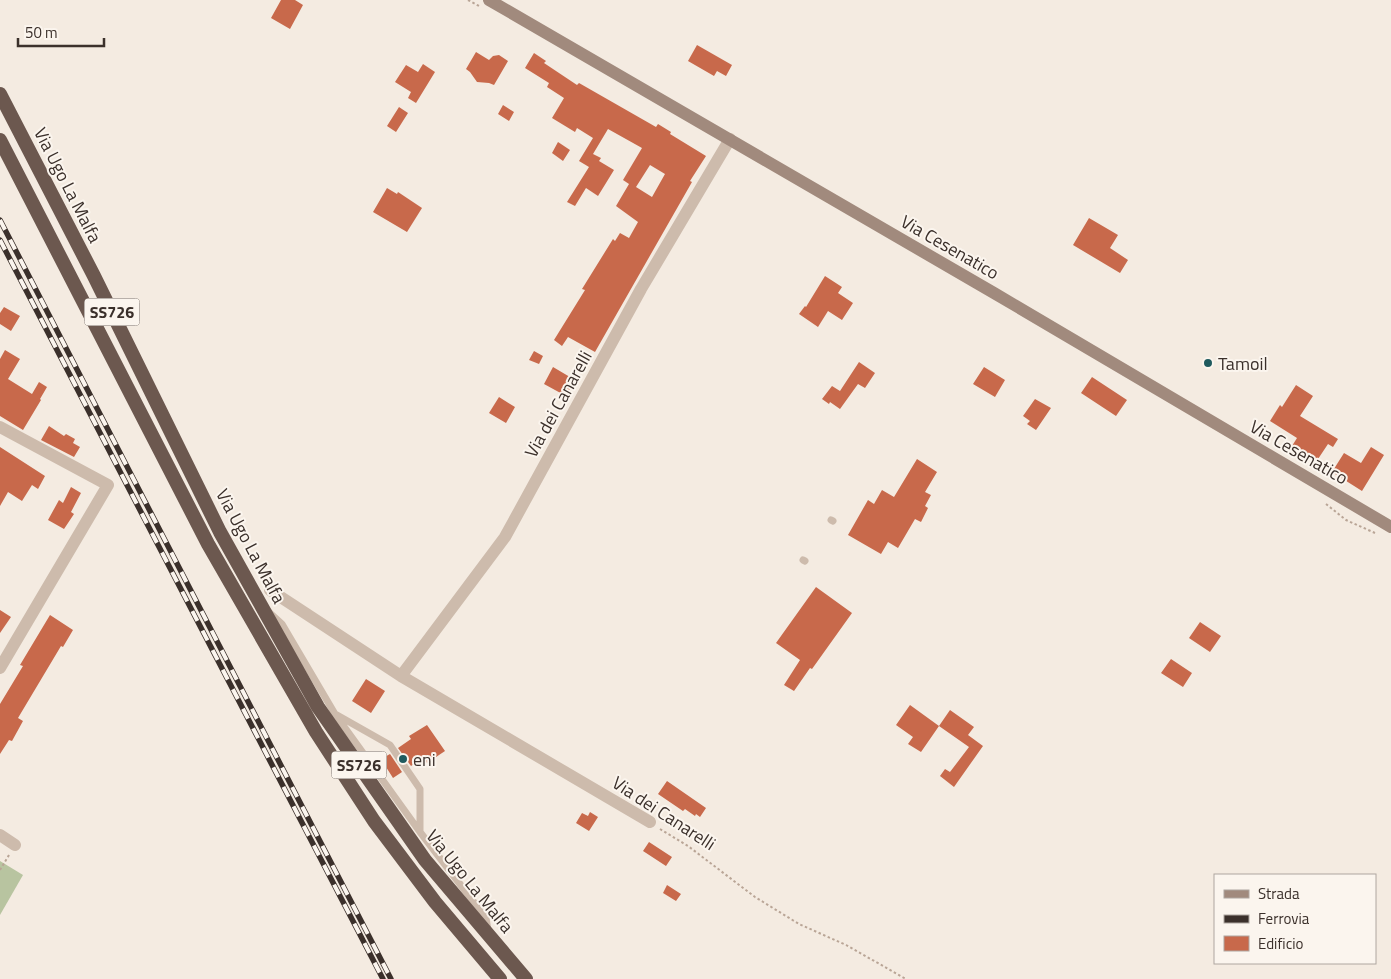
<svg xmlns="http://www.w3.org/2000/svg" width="1391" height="979" viewBox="0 0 1391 979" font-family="'Titillium Web',sans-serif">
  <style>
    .green { fill: #b8c4a0 }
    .building { fill: #c8694b; fill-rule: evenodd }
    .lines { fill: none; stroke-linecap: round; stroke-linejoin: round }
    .path { stroke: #b9a596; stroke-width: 2; stroke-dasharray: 2.5 2.5; stroke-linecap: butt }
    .service { stroke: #cdbbac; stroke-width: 7 }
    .minor { stroke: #cdbbac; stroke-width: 12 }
    .secondary { stroke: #a18a7d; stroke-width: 12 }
    .trunk { stroke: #6c584f; stroke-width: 14 }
    .rail-casing { stroke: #3b302b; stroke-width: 5.5 }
    .rail { stroke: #fbf5ee; stroke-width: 4; stroke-dasharray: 11; stroke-linecap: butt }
    .poi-dot { fill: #1f5a5e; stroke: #fbf5ee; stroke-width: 2 }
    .labels { text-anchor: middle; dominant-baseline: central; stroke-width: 4; stroke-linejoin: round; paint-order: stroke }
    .shield { fill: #fbf5ee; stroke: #756b66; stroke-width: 1 }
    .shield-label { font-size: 16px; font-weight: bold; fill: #3b302b }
    .street-label { font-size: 18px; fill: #3b302b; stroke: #fbf5ee }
    .poi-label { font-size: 18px; fill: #3b302b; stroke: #fbf5ee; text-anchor: start }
  </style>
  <rect width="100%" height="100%" fill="#f4ebe1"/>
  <path class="green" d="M0,861L23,875L0,915Z"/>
  <path class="building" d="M281,0H295L303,5L290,29L271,18Z
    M697,45L732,65L726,76L717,71L714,76L688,61Z
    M476,52L489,60L493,56L499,55L508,61L494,85L489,83L477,82L470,72L466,69Z
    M534,53L546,61L544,63L577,85L579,83L656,127L658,124L671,132L670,134L706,156L690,181L692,182L595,352L568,337L562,346L554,340L585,290L582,289L613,239L615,241L620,233L629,238L638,222L616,206L629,184L623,180L642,148L608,129L593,154L601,158L599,161L614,170L598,196L586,188L575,206L567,202L589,167L579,161L593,138L577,128L575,132L552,118L564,98L547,87L549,83L525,68ZM650,165L665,174L652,197L636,187Z
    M423,64L435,72L416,103L408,98L411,92L395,82L406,65L418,72Z
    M503,105L514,112L509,121L498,114Z
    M399,107L408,113L396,132L387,126Z
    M558,142L570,150L563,161L552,153Z
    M387,188L397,194L398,192L422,208L407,232L373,212Z
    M1089,218L1118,235L1110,248L1128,260L1120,273L1073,245Z
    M825,276L842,287L838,293L853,303L842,320L828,311L818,327L799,314L805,306L806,307Z
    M4,307L20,316L11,331L0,324V313Z
    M5,350L20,359L8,379L32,394L39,382L47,387L40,399L41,400L23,430L0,416V359Z
    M534,351L543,356L539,364L529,360Z
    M859,362L875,373L865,388L858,384L840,409L830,402L829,404L822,399L832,386L840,391Z
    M553,367L575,380L566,396L544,384Z
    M984,367L1005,380L995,397L973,384Z
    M1092,377L1127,400L1116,416L1081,393Z
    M1296,385L1313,396L1300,416L1338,439L1333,447L1328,444L1316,462L1292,446L1297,438L1270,421L1280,405L1282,407Z
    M499,397L515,407L506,423L489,413Z
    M1035,399L1051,408L1036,430L1027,424L1030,421L1023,416Z
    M49,426L64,436L66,434L75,439L73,443L80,447L74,457L41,440Z
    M0,447L45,476L38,489L32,485L22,501L8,492L0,506Z
    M1371,447L1384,455L1362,491L1332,472L1344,453L1361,463Z
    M917,459L937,472L925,492L931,495L925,506L928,508L921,522L915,519L898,548L888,542L881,554L848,535L868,500L874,504L882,490L894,497Z
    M71,487L81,493L71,512L74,514L64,529L48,520L59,500L63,503Z
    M816,587L852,613L812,669L810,668L794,691L784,685L800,660L776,643Z
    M0,610L11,617L0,633Z
    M50,615L73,630L63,647L61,646L18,718L23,721L12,741L9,740L0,754V704L23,666L20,665Z
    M1200,622L1221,636L1210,652L1189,638Z
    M1171,659L1192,673L1183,687L1161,673Z
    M366,679L385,691L371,713L352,701Z
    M910,705L939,726L950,710L974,727L968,735L983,746L954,787L940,776L945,769L950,772L969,747L939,726L921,752L908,744L913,737L896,725Z
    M427,725L445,751L427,763L423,758L411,766L398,748L411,739L409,736Z
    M390,754L402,772L393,778L381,759Z
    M667,781L706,808L700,817L696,814L695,816L685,809L683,811L658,794Z
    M590,812L598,817L589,831L576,823L582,813L588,816Z
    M649,842L672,857L666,866L643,851Z
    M667,885L681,894L676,901L663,893Z"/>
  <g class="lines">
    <path class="path" d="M468,0L479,6
      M1326,504L1346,520L1375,533
      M660,829L688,846L755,897L799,924L846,945L906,979
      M0,870L9,855"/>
    <path class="service" d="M831,520L833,521
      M803,560L805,561
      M270,613L282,624L335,714L420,832L486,918L488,930
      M337,715L390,745L420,789V831"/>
    <path class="minor" d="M0,427L108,485L0,668
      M270,590L401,676L650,822
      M401,676L505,537L641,289L730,139
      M0,835L15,845"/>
    <path class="secondary" d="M489,0L994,293L1391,527"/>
    <path class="trunk" d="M0,94L94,276L220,532L318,707L425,860L526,979
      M0,140L208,544L316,732L374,821L435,902L500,979"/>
    <defs>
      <path id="rail" d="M0,220L391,979
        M0,240L383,979"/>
    </defs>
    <use href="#rail" class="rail-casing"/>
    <use href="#rail" class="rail"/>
  </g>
  <g class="poi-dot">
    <circle cx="1208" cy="363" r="5"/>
    <circle cx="403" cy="759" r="5"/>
  </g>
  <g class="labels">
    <g class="shield">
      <rect x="84.5" y="298.5" width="55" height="27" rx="4"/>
      <rect x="331.5" y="751.5" width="55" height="27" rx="4"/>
    </g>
    <g class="shield-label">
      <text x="112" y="312">SS726</text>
      <text x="359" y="765">SS726</text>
    </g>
    <g class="street-label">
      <text transform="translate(68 185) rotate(63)">Via Ugo La Malfa</text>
      <text transform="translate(950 247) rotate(30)">Via Cesenatico</text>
      <text transform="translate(558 404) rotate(-61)">Via dei Canarelli</text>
      <text transform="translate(1299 452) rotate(30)">Via Cesenatico</text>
      <text transform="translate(251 546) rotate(62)">Via Ugo La Malfa</text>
      <text transform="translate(664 813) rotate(33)">Via dei Canarelli</text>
      <text transform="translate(470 881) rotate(51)">Via Ugo La Malfa</text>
    </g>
    <g class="poi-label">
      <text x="1218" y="363">Tamoil</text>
      <text x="413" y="759">eni</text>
    </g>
  </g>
  <rect x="1214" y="874" width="162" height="90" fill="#fbf5ee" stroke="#aea6a0"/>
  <rect x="1224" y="890" width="25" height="8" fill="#a18a7d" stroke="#aea6a0"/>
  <text x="1258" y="899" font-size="15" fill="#3b302b">Strada</text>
  <rect x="1224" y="915" width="25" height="8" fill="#3b302b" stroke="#aea6a0"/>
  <text x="1258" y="924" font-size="15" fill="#3b302b">Ferrovia</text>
  <rect x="1224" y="936" width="25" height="15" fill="#c8694b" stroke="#aea6a0"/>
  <text x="1258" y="949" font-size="15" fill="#3b302b">Edificio</text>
  <path d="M18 38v8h86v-8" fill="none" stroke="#3b302b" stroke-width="2.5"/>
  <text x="25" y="38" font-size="15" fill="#3b302b" stroke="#fbf5ee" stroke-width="4" paint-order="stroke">50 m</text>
</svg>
